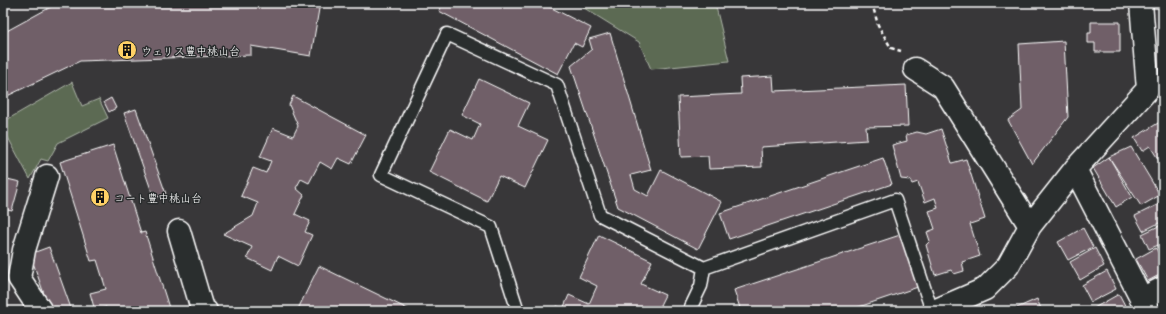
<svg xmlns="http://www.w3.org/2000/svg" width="1166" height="314" viewBox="0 0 1166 314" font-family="'Playpen Sans','Klee One',sans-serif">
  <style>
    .green { fill: #5c6b53; stroke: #aeb5a9 }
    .building { fill: #705e67; stroke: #fff }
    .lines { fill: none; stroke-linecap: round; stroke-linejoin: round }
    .service-casing { stroke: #fff; stroke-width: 15 }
    .minor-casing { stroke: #fff; stroke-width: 25 }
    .path { stroke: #fff; stroke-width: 2.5; stroke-dasharray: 4 3; stroke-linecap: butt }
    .service { stroke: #2a2d2e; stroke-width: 12 }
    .minor { stroke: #2a2d2e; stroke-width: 22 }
    .labels { text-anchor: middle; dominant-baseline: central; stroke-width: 3; stroke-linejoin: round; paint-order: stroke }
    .poi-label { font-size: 11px; fill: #fff; stroke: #2a2d2e; text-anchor: start }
  </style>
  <rect width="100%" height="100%" fill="#383739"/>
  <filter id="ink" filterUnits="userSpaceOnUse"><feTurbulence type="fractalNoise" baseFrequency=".025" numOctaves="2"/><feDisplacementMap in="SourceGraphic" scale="8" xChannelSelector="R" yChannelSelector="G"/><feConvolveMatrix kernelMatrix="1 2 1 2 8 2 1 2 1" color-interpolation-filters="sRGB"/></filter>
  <g filter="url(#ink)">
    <path class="green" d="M576,3H715L729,61L651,69L639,42Z
      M72,82L82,106L99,99L108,118L58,143L48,161L41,159L30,179L3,128V122Z"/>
    <path class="building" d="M58,3H320L311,56L251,46V55L80,61L3,98V33Z
      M443,3H542L591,28L582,47L574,43L558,74L439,11Z
      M1091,22H1120V52H1095V43H1088V33H1091Z
      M610,33L651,170L631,175L635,189L648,196L661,170L722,202L698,249L618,207L571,66L592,49L589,39Z
      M1064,41L1068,117L1032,164L1008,120L1022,110L1019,44Z
      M773,76L774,91L906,85L908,126L866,127L867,140L761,147L762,167L709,169L708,156L681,157L678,97L741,94L740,78Z
      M479,79L529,103L518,126L548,140L525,188L499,176L487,201L429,172L450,129L473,140L480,124L462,115Z
      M293,96L366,135L351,164L338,158L332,169L320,162L309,183L301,179L296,188L304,195L295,214L310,221L305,232L312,235L298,266L278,256L272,270L247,258L252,247L223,234L253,216L258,203L241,196L253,168L266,173L271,161L260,157L273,128L293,136L298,126L289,105Z
      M111,98L116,108L109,112L104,102Z
      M136,109L166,194L154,198L124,113Z
      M1163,120V167L1150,146L1142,151L1134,138Z
      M941,129L952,163L966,159L985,219L970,224L980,256L962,262L964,271L954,274L951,270L935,275L926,245L930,241L927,232L935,229L929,211L938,208L935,198L925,202L918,182L912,184L910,180L901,179L892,145L907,141L906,135L917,132L926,134Z
      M113,145L141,233L145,232L170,311H107L106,307L95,311L90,293L106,289L97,260L91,261L60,162Z
      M1131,147L1160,195L1141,206L1109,157Z
      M1109,157L1132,197L1116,207L1093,168Z
      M883,158L892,184L729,239L720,213Z
      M3,178L20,182L12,211L3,209Z
      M1159,204L1163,212V221L1143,231L1135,216Z
      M1163,224V243L1149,249L1142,234Z
      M1083,228L1093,247L1068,260L1058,242Z
      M599,235L652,261L641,284L665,295L657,311H555L557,306L563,309L569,295L589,304L597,286L579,277Z
      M900,235L918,287L847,311H741L734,290Z
      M49,247L72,311H50L30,254Z
      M1095,248L1104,266L1080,280L1070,262Z
      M1156,248L1163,262V273L1148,281L1136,259Z
      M319,266L412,311H297Z
      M1107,271L1116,289L1091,302L1082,285Z
      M1119,294L1128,311H1096L1094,308Z
      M1037,299L1042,311H1010Z"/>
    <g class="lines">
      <defs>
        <path id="service" d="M518,311L491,227L381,175L447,34L557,85L600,215L704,268L895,200L932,311
          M689,311L701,286L704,268"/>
        <path id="minor" d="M915,69L943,87L1030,226
          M1075,169L1148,311
          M179,231L202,309L206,311
          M1141,299L1163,288
          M41,311L19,278L24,250L47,176
          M934,311L985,289L1008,266L1030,226L1075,169L1148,89L1141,3"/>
      </defs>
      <use href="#service" class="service-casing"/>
      <use href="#minor" class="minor-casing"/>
      <path class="path" d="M872,3L878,25L891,48L901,51"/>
      <use href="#service" class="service"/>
      <use href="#minor" class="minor"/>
    </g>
  </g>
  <defs>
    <symbol id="building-disc" viewBox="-11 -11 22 22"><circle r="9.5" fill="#ffd166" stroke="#2a2d2e"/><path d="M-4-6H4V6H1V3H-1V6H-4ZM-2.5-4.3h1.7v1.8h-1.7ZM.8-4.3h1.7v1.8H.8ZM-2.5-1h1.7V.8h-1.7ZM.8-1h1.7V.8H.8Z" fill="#111"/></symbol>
  </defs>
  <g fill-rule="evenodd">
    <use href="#building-disc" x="116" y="39" width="22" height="22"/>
    <use href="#building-disc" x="89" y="186" width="22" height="22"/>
  </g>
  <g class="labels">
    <g class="poi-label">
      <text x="141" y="50">ウェリス豊中桃山台</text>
      <text x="114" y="197">コート豊中桃山台</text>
    </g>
  </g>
  <rect width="1166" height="314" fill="none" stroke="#2a2d2e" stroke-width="16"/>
  <rect x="8" y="8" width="1150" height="298" fill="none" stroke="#fff" stroke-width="1.5" filter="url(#ink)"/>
</svg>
